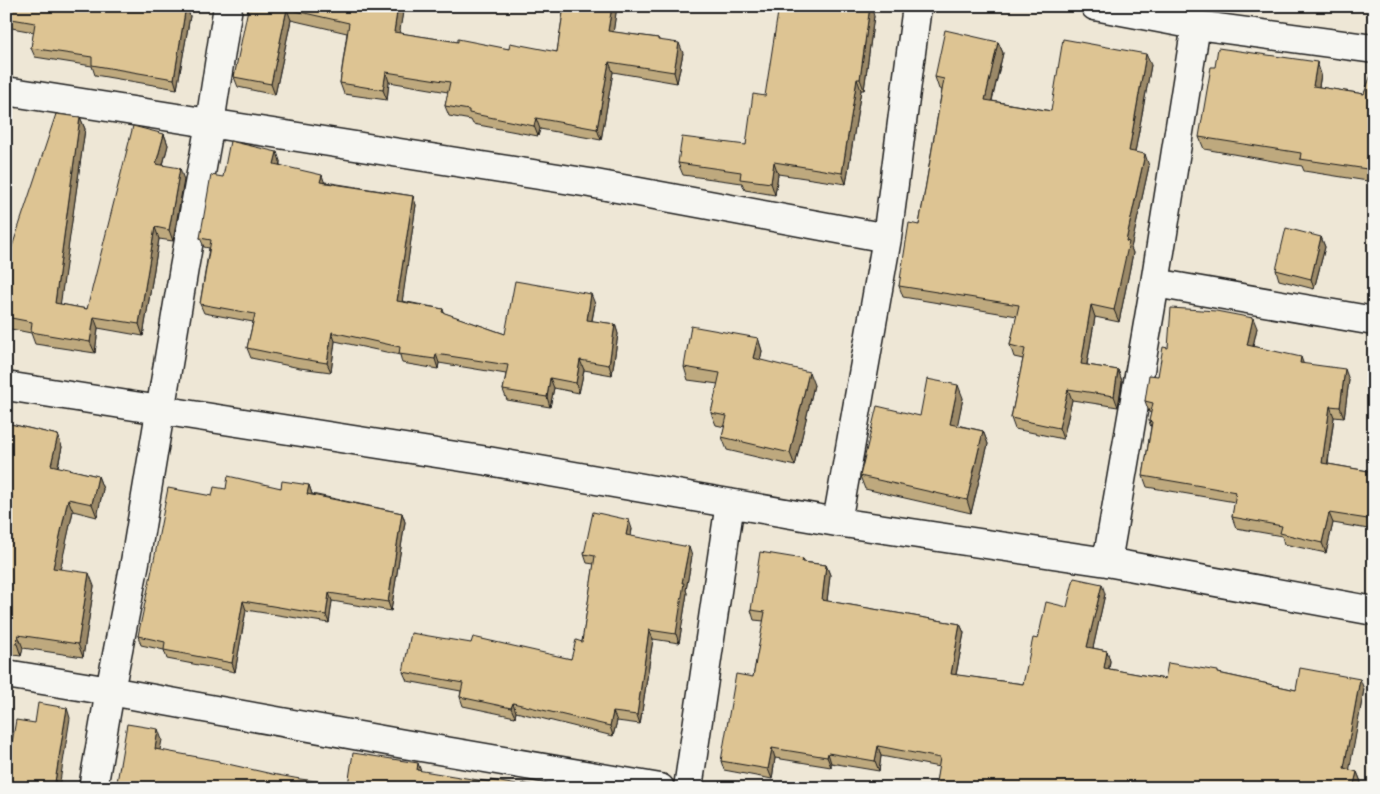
<svg xmlns="http://www.w3.org/2000/svg" width="1380" height="794" viewBox="0 0 1380 794" font-family="'Balsamiq Sans',sans-serif">
  <style>
    .lines { fill: none; stroke-linecap: round; stroke-linejoin: round }
    .street-casing { stroke: #1c1c1c; stroke-width: 31 }
    .street { stroke: #f6f6f2; stroke-width: 28 }
    .wall { fill: #bea97e; stroke: #1c1c1c }
    .shaded-wall { fill: #9b8967; stroke: #1c1c1c }
    .building { fill: #ddc493; stroke: #1c1c1c }
  </style>
  <rect width="100%" height="100%" fill="#eee7d6"/>
  <filter id="ink" filterUnits="userSpaceOnUse"><feTurbulence type="fractalNoise" baseFrequency=".02" numOctaves="2"/><feDisplacementMap in="SourceGraphic" scale="10" xChannelSelector="R" yChannelSelector="G"/><feConvolveMatrix kernelMatrix="1 2 1 2 8 2 1 2 1" color-interpolation-filters="sRGB"/></filter>
  <g filter="url(#ink)">
    <g class="lines">
      <defs>
        <path id="street" d="M1095,6L1196,25L1374,49
          M6,91L590,183L887,238
          M1155,283L1374,321
          M6,386L488,461L837,522L1107,562L1374,611
          M837,522L887,238L917,6
          M1107,562L1155,283L1196,25
          M6,674L110,691L404,744L660,788
          M93,788L110,691L135,562L184,268L210,123L228,6
          M688,788L730,503"/>
      </defs>
      <use href="#street" class="street-casing"/>
      <use href="#street" class="street"/>
    </g>
    <path class="wall" d="M6,6H186L190,16L177,89L95,75L92,66L35,57L31,48L34,32L6,27Z
      M251,6H404L399,33L458,42L509,49L557,52L564,6H617L613,32L658,38L659,40L683,53L677,83L613,72L601,140L540,129L538,136L473,124L471,120L449,116L445,106L448,92L389,82L387,100L344,94L340,83L347,33L291,20L275,95L238,87L234,77Z
      M874,16L864,90H861L846,184L778,174L775,195L745,190L742,183L683,175L678,163L746,145L765,96Z
      M998,42L1003,53L992,101L1051,111L1151,65L1135,152L1149,166L1131,248L1133,253L1119,322L1095,317L1087,365L1118,370L1122,381L1118,407L1072,400L1063,439L1015,429L1011,418L1023,359L1014,357L1010,345L1017,316L903,297L899,286L919,225L942,90L939,89L935,77Z
      M1374,67V182L1304,171L1302,166L1204,149L1199,137L1321,74L1319,87L1364,94Z
      M80,117L85,129L60,304L87,309L164,134L168,145L163,165L184,180L173,241L159,239L143,336L98,328L95,353L35,344L31,333L6,328V265Z
      M280,161V165L325,182L413,196L416,205L402,301L443,309L444,313L505,334L595,304L592,321L615,324L618,334L612,375L584,370L579,393L554,388L550,407L507,400L503,390L506,374L439,363L438,369L402,363L400,355L335,341L331,372L300,368L251,358L247,348L253,322L204,313L200,304L209,248L204,247L200,238L223,177Z
      M1321,237L1325,247L1314,289L1279,280L1276,270Z
      M1257,328L1253,346L1349,380L1344,418L1334,417L1328,464L1374,472V530L1333,523L1326,553L1284,544L1282,536L1236,528L1232,517L1235,502L1147,487L1143,476L1151,427L1149,421L1151,413L1149,412L1145,401L1158,376L1168,348Z
      M758,338L762,351L760,360L814,385L795,466L727,450L722,437L725,427L716,425L711,413L718,384L688,380L684,367Z
      M963,398L957,425L983,431L988,444L971,513L865,489L860,476L920,416Z
      M6,423L58,435L62,447L58,467L98,476L103,489L97,517L73,511L60,569L94,586L83,657L23,648L21,656L6,654Z
      M309,485L312,494L402,513L405,522L391,611L332,601L329,623L246,610L235,672L167,659L164,650L141,645L138,636L212,496L226,489L281,488Z
      M632,529L631,536L692,556L686,590L687,593L679,643L653,639L640,724L617,721L613,736L516,712L515,717L463,706L460,697L461,691L407,681L403,672L471,643L571,659L582,642L594,564L587,563L584,554Z
      M803,559L804,562L826,565L830,575L827,601L960,624L964,633L956,675L1023,684L1038,639L1067,607L1105,594L1093,648L1107,651L1110,661L1109,669L1165,679L1218,673L1296,690L1364,689L1349,770L1357,772L1361,782L1359,788H935L939,767L881,756L879,771L831,763V767L775,758L772,779L724,770L721,761L753,677L764,621L754,620L751,610Z"/>
    <path class="shaded-wall" d="M186,6L190,16L177,89L174,79Z
      M398,6H404L398,42L394,32Z
      M612,6H617L612,41L608,31Z
      M870,6H871L874,16L864,90L860,79Z
      M287,9L291,20L275,95L271,84Z
      M998,42L1003,53L989,112L985,100Z
      M679,43L683,53L677,83L674,72Z
      M1146,54L1151,65L1133,163L1129,151Z
      M609,62L613,72L601,140L597,129Z
      M1317,62L1321,74L1317,98L1313,86Z
      M386,72L389,82L387,100L383,90Z
      M857,79L861,90L846,184L842,173Z
      M80,117L85,129L59,314L55,303Z
      M536,118L540,129L538,136L534,126Z
      M164,134L168,145L160,176L156,164Z
      M277,152L280,161L278,174L274,164Z
      M1145,154L1149,166L1131,248L1133,253L1119,322L1114,310L1126,241Z
      M774,162L778,174L775,195L771,183Z
      M180,168L184,180L173,241L169,230Z
      M322,175L325,184L320,182Z
      M413,196L416,205L401,310L397,301Z
      M155,227L159,239L143,336L139,324Z
      M1321,237L1325,247L1314,289L1311,279Z
      M591,294L595,304L590,330L587,320Z
      M1091,305L1095,317L1085,375L1081,364Z
      M94,317L98,328L95,353L90,342Z
      M1253,318L1257,328L1251,355L1247,345Z
      M615,324L618,334L612,375L609,365Z
      M332,332L335,341L331,372L327,363Z
      M758,338L762,351L758,371L753,358Z
      M436,354L439,363L438,369L435,359Z
      M1301,357L1305,368L1300,363Z
      M580,360L584,370L579,393L576,383Z
      M1345,369L1349,380L1344,418L1340,407Z
      M1118,370L1122,381L1118,407L1114,396Z
      M809,372L814,385L795,466L790,453Z
      M550,378L554,388L550,407L547,397Z
      M958,385L963,398L955,437L950,424Z
      M1068,389L1072,400L1063,439L1059,428Z
      M1330,406L1334,417L1326,474L1322,463Z
      M983,431L988,444L971,513L967,500Z
      M58,435L62,447L55,478L51,465Z
      M98,476L103,489L97,517L92,504Z
      M309,485L312,494L311,502L307,494Z
      M68,499L73,511L58,580L53,568Z
      M402,513L405,522L391,611L388,602Z
      M1329,513L1333,523L1326,553L1322,543Z
      M629,520L632,529L629,544L626,535Z
      M689,547L692,556L686,590L687,593L679,643L676,634L682,583Z
      M826,565L830,575L826,610L822,600Z
      M89,573L94,586L83,657L78,644Z
      M1102,584L1105,594L1091,657L1087,647Z
      M329,593L332,601L329,623L326,615Z
      M243,601L246,610L235,672L232,663Z
      M960,624L964,633L954,684L951,674Z
      M649,630L653,639L640,724L637,715Z
      M18,635L23,648L21,656L17,644Z
      M1107,651L1110,661L1107,677L1104,668Z
      M1360,679L1364,689L1348,778L1344,768Z
      M513,703L516,712L515,717L511,708Z
      M67,708L70,718L59,788H54Z
      M613,712L617,721L613,736L610,726Z
      M158,729L162,740L158,760L155,749Z
      M878,746L881,756L879,771L875,761Z
      M772,748L775,758L772,779L768,769Z
      M828,753L831,763V767L827,757Z
      M418,763L422,774L417,770Z
      M1357,772L1361,782L1359,788H1353Z"/>
    <path class="building" d="M6,6H186L174,79L92,65V57L31,48L35,23L6,18Z
      M251,6H398L394,32L458,42V39L509,49L510,43L557,52L564,6H612L608,31L658,38V40L679,43L674,72L609,62L597,129L536,118L534,126L469,113V110L445,106L450,82L386,72L383,90L340,83L349,23L287,9L271,84L234,77L248,9H251Z
      M779,6H870L860,79H857L842,173L774,162L771,183L740,179L741,172L678,163L682,137L746,145L753,94L765,96Z
      M945,30L998,42L985,100L1051,111L1063,39L1146,54L1129,151L1145,154L1126,241L1129,242L1114,310L1091,305L1081,364L1118,370L1114,396L1068,389L1059,428L1011,418L1025,349L1010,345L1019,305L899,286L909,223L919,225L944,79L935,77Z
      M1218,48L1317,62L1313,86L1364,94L1374,67V170L1300,159L1301,153L1199,137L1211,67H1215Z
      M56,114L80,117L55,303L87,309L133,126L164,134L156,164L180,168L169,230L155,227L139,324L94,317L90,342L31,332L32,322L6,317V265Z
      M230,141L277,152L274,164L322,175L320,182L413,196L397,301L443,309L442,312L505,334L515,281L591,294L587,320L615,324L609,365L580,360L576,383L550,378L547,397L503,390L508,365L436,354L435,359L399,354L400,347L332,332L327,363L296,358L247,348L255,314L200,304L211,240L200,238L211,175L223,177Z
      M1286,228L1321,237L1311,279L1276,270Z
      M1171,308L1216,311L1253,318L1247,345L1301,357L1300,363L1345,369L1340,407L1330,406L1322,463L1374,472V520L1329,513L1322,543L1280,533L1282,526L1232,517L1236,492L1143,476L1152,422L1149,421L1153,403L1145,401L1149,375L1158,376L1163,347L1168,348Z
      M691,326L758,338L753,358L809,372L790,453L722,437L727,416L711,413L720,373L684,367Z
      M927,379L958,385L950,424L983,431L967,500L860,476L877,406L920,416Z
      M6,423L58,435L51,465L98,476L92,504L68,499L53,568L89,573L78,644L18,635L17,644L6,642Z
      M228,476L281,488L282,481L309,485L307,494L402,513L388,602L329,593L326,615L243,601L232,663L164,650L165,642L138,636L155,555L168,488L212,496L214,487L226,489Z
      M593,512L629,520L626,535L689,547L682,583H684L676,634L649,630L637,715L613,712L610,726L513,703L511,708L460,697L463,683L403,672L411,633L471,643L473,637L571,659L576,640L582,642L595,556L584,554Z
      M760,552L803,559L802,562L826,565L822,600L960,624L951,674L1023,684L1033,638L1038,639L1046,602L1067,607L1074,578L1102,584L1087,647L1107,651L1104,668L1165,679L1168,663L1218,671V673L1296,690L1300,668L1360,679L1344,768L1357,772L1353,788H987L972,784L971,788H935L940,758L878,746L875,761L828,753L827,757L772,748L768,769L721,761L736,674L753,677L765,612L751,610Z
      M38,703L67,708L54,788H6V776L16,720L35,723Z
      M127,724L158,729L155,749L219,761V762L272,774L300,779L348,785L353,753L418,763L417,770L490,782V780L522,786L523,783L542,788H116Z"/>
  </g>
  <rect width="1380" height="794" fill="none" stroke="#f6f6f2" stroke-width="25"/>
  <rect x="12" y="12" width="1355" height="769" fill="none" stroke="#1c1c1c" stroke-width="2" filter="url(#ink)"/>
</svg>
